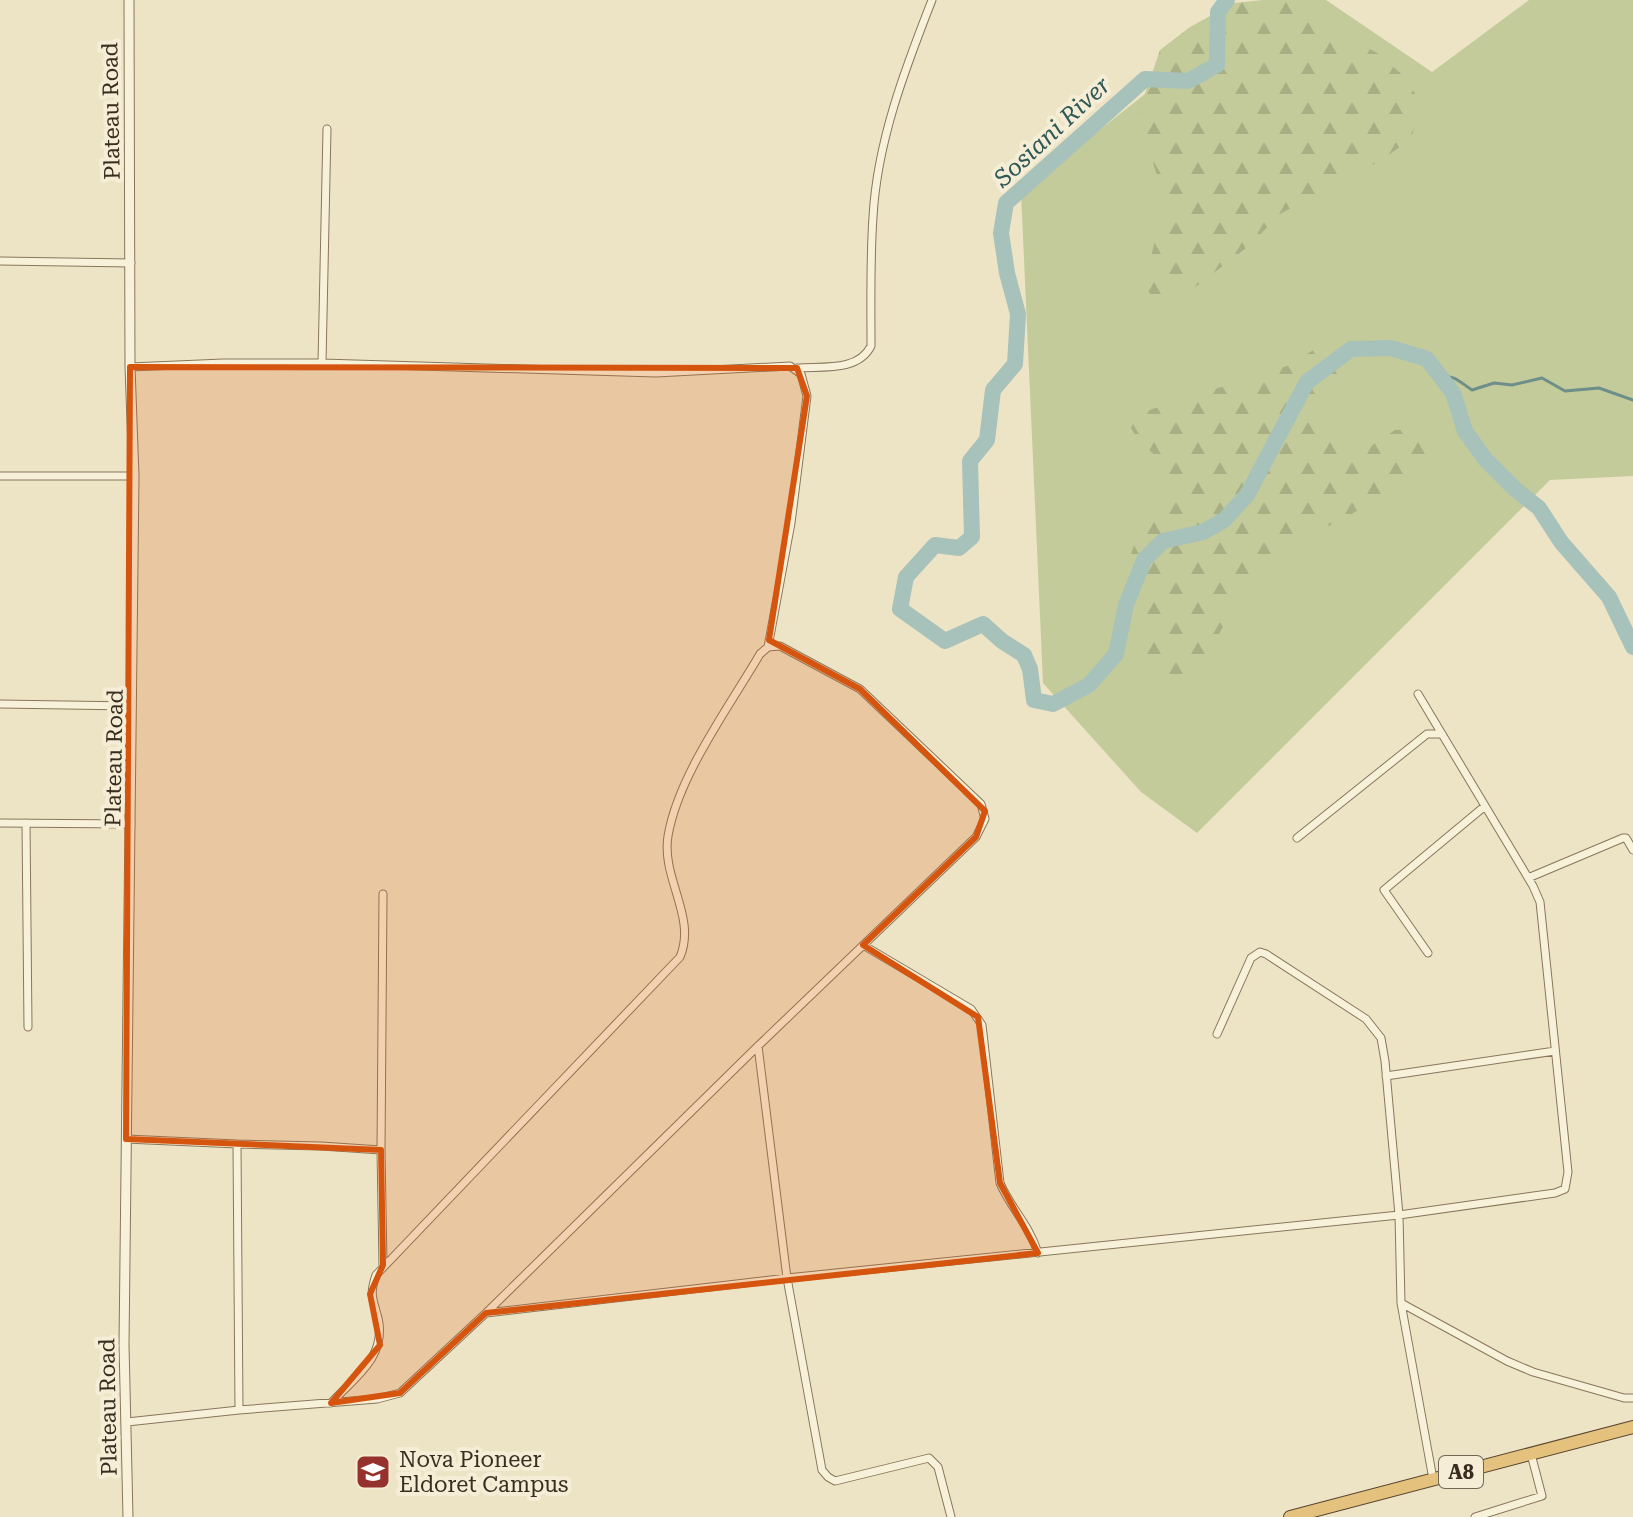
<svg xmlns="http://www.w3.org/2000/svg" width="1633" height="1517" viewBox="0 0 1633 1517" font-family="'Roboto Serif',serif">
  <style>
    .grass { fill: #c3cb9a }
    .forest { fill: url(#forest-firs) }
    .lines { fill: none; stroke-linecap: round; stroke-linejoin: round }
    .stream { stroke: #6e8f89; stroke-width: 3 }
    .river { stroke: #a7c1bb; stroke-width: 16 }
    .minor-casing { stroke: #88765c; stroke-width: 9 }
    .tertiary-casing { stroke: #88765c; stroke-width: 11 }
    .trunk-casing { stroke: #564430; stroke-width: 14 }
    .minor { stroke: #f8f1d9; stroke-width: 7 }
    .tertiary { stroke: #f8f1d9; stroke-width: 9 }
    .trunk { stroke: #e4c17c; stroke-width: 12 }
    .marked { fill: #d6550e; fill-opacity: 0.2; stroke: #d6550e; stroke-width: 6; stroke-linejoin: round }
    .labels { text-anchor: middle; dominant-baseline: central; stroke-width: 8; stroke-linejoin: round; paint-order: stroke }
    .shield { fill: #f5edd5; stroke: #716756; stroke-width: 2 }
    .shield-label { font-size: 20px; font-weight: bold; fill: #392d1f }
    .street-label { font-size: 22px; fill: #392d1f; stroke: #f5edd5 }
    .poi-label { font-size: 22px; fill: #392d1f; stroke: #f5edd5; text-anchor: start }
    .water-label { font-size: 24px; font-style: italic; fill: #2f5858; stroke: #f5edd5 }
  </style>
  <defs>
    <pattern id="forest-firs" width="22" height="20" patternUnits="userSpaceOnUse" patternTransform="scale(2)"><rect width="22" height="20" fill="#c3cb9a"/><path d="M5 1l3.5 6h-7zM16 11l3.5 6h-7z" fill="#a8af84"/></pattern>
  </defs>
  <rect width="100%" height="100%" fill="#ede4c6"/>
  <path class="grass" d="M1264,0H1326L1432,72L1529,0H1633V476L1550,480L1197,833L1141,792L1043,683L1021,192Z"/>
  <path class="forest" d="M1263,0H1293L1337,31L1379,54L1408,80L1421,106L1411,139L1380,161L1280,214L1250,245L1189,292L1166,300L1151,295L1144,285L1164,204L1158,178L1137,117L1160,50L1190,27L1234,3Z
    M1315,349H1344L1353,369L1326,383L1312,404L1342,457L1368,448L1395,430L1427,429L1440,451L1425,472L1387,491L1344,519L1302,538L1256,583L1227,620L1199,668L1174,684L1145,673L1138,593L1127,566L1140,527L1161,499L1158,458L1138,440L1131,428L1137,414L1290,365Z"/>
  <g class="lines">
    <path class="stream" d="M1440,377C1454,374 1461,383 1472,390L1494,383L1512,385L1542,378L1565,391L1599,388L1633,400"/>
    <path class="river" d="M1227,0L1218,12L1217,65L1188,81L1145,79L1006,203L1001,233L1007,273L1018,314L1015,364L993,390L987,440L970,461L972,537L959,548L935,545L906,577L900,609L945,641L983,624L1002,641L1024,655L1030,669L1034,700L1053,704L1089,685L1116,654L1126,605L1144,560L1163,541L1203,532L1224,520L1247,495L1307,382L1351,349L1391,348L1427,359L1453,393L1465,431L1485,459L1515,489L1539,508L1561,542L1609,597L1633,647"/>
    <defs>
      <path id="minor" d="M0,261L131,263
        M322,363L656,373L790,366L801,374L807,396L791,523L768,647L760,654C729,707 678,776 668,836C661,878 697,917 680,957L376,1275C369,1295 373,1299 378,1318C387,1357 355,1377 331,1403
        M130,367L223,363H322L327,129
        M797,368C822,366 858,372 871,346C871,303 870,260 873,217C877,142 905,69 932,0
        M0,476H134
        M0,704L132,706
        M0,823L131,824
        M26,823L28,1027
        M1297,838L1427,734H1442
        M1528,878L1623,838H1626L1633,850
        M863,945L971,1009L982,1025L1000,1183C1011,1209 1029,1224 1038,1253
        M1428,953L1384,890L1485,806
        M1217,1034L1251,958L1260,952L1266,954L1366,1019L1381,1038L1385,1061L1399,1215L1401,1303L1433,1479
        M758,1046L787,1278L822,1470L828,1477L835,1481L929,1458L938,1467L951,1517
        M1386,1076L1555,1051
        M126,1139L237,1144L239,1410
        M237,1144L321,1146L381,1150L383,1265
        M381,1150L383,894
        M1401,1303L1507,1361L1533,1372L1624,1398H1633
        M486,1313L787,1278L1399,1215L1555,1193L1565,1189L1568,1172L1540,902L1533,886L1418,694
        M127,1422L239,1410L377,1399L400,1393L486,1313L758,1046L976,837L985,819L981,804L860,689L780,646L768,647
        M1475,1517L1542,1496L1531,1454"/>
      <path id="tertiary" d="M128,1517L124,1345L134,476L130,367L129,0"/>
      <path id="trunk" d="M1290,1517L1633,1427"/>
    </defs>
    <use href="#minor" class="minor-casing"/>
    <use href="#tertiary" class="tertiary-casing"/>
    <use href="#trunk" class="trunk-casing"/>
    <use href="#minor" class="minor"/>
    <use href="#tertiary" class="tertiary"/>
    <use href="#trunk" class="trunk"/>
  </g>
  <path class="marked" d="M130,367L797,368L807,396L769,640L860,689L985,811L976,837L863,945L978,1017L1000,1183L1038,1253L486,1313L400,1393L331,1403L380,1345L370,1294L383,1265L381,1150L126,1139Z"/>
  <defs>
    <symbol id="school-square" viewBox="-11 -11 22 22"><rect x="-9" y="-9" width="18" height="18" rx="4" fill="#96322d" stroke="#f5edd5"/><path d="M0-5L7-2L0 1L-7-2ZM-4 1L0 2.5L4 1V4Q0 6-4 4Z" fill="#fff"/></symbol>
  </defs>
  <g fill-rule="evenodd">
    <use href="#school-square" x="353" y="1452" width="40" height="40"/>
  </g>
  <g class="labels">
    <rect class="shield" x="1439" y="1456" width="44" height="32" rx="6"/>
    <g class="shield-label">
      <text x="1461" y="1472">A8</text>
    </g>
    <g class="street-label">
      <text transform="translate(111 111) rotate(-91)">Plateau Road</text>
      <text transform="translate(114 758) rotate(-89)">Plateau Road</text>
      <text transform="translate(108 1407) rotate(-91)">Plateau Road</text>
    </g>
    <g class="poi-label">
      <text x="399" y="1459">Nova Pioneer<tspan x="399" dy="25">Eldoret Campus</tspan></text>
    </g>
    <g class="water-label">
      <text transform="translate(1052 132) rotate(-43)">Sosiani River</text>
    </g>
  </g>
</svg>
